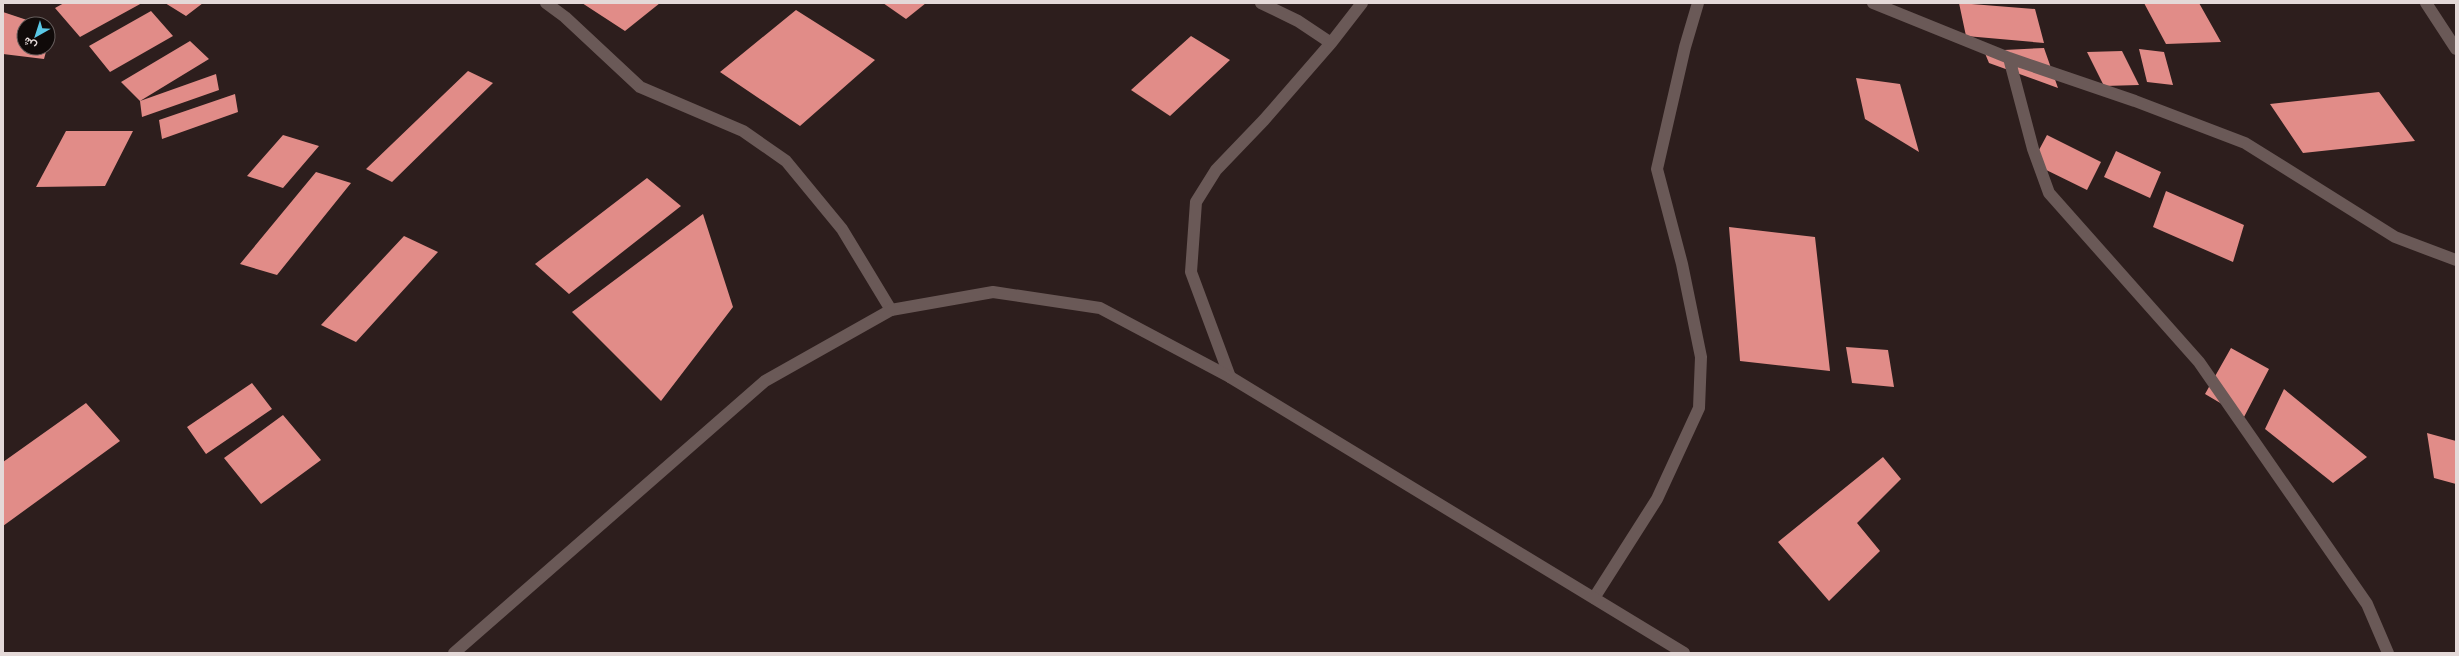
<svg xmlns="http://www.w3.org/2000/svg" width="2459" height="656" viewBox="0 0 2459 656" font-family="Signika,Vazirmatn,sans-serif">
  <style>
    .building { fill: #e18c88 }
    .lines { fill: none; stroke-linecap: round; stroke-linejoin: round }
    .minor { stroke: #6a5957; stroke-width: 12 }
    .tertiary { stroke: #6a5957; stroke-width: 12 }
  </style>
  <rect width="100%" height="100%" fill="#2d1e1d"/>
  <path class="building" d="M64,3H142L80,37L55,8Z
    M165,3H203L186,16Z
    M582,3H660L625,31Z
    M883,3H926L906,19Z
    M1959,3L2035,9L2044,43L1966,36Z
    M2144,3H2199L2221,42L2166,44Z
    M796,10L875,60L800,126L720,72Z
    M151,11L173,36L110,72L89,46Z
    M3,12L39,24H24V48H47L44,59L3,54Z
    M48,27L53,28L48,44Z
    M1191,36L1230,60L1170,116L1131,90Z
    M190,41L209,59L140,101L216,74L219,90L142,117L140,101L121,82Z
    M2044,48L2058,88L1989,63L1984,51Z
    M2139,49L2164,52L2173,85L2147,82Z
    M2122,51L2139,85L2104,86L2087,52Z
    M468,71L493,83L392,182L366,169Z
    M1856,78L1900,84L1919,152L1865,119Z
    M2379,92L2415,141L2303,153L2270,104Z
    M235,94L238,112L162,139L159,120Z
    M66,131H133L105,186L36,187Z
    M283,135L319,146L283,188L247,176Z
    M2047,135L2101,162L2087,190L2032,163Z
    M2116,151L2161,172L2150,198L2104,177Z
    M316,172L351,183L277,275L240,264Z
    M647,178L681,206L569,294L535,264Z
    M2166,191L2244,225L2233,262L2153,227Z
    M703,214L733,307L661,401L572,312Z
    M1729,227L1815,237L1830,371L1740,361Z
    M404,236L438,252L356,342L321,325Z
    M1846,347L1888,350L1894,387L1852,383Z
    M2231,348L2269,369L2244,417L2205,394Z
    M252,383L272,409L206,454L187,427Z
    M2284,389L2367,457L2333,483L2265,429Z
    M86,403L120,441L3,526V462Z
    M283,415L321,460L261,504L224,458Z
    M2427,433L2456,441V484L2434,478Z
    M1883,457L1901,479L1857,523L1880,551L1829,601L1778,542Z"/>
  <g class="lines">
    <path class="minor" d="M546,3L565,17L640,87L743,131L786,161L842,229L891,310
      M1873,3L2009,58L2135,101L2245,143L2395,237L2456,260
      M2426,3L2456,49
      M1331,43L1362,3
      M2009,58L2033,149L2049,193L2199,362L2367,604L2388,653
      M1230,377L1191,272L1196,202L1216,170L1264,120L1331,43L1298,21L1261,3
      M1594,598L1657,499L1699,408L1701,357L1682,264L1657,169L1685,47L1698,3"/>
    <path class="tertiary" d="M454,653L765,381L891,310L993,292L1100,308L1230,377L1684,653"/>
  </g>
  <rect width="2459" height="656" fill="none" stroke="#e4d9d8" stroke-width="8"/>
  <g transform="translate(36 36) rotate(219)"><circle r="19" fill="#100a09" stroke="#655d5c"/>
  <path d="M0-3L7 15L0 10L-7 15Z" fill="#5ac8e6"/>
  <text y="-6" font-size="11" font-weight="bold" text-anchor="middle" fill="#e4d9d8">ش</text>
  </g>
</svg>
